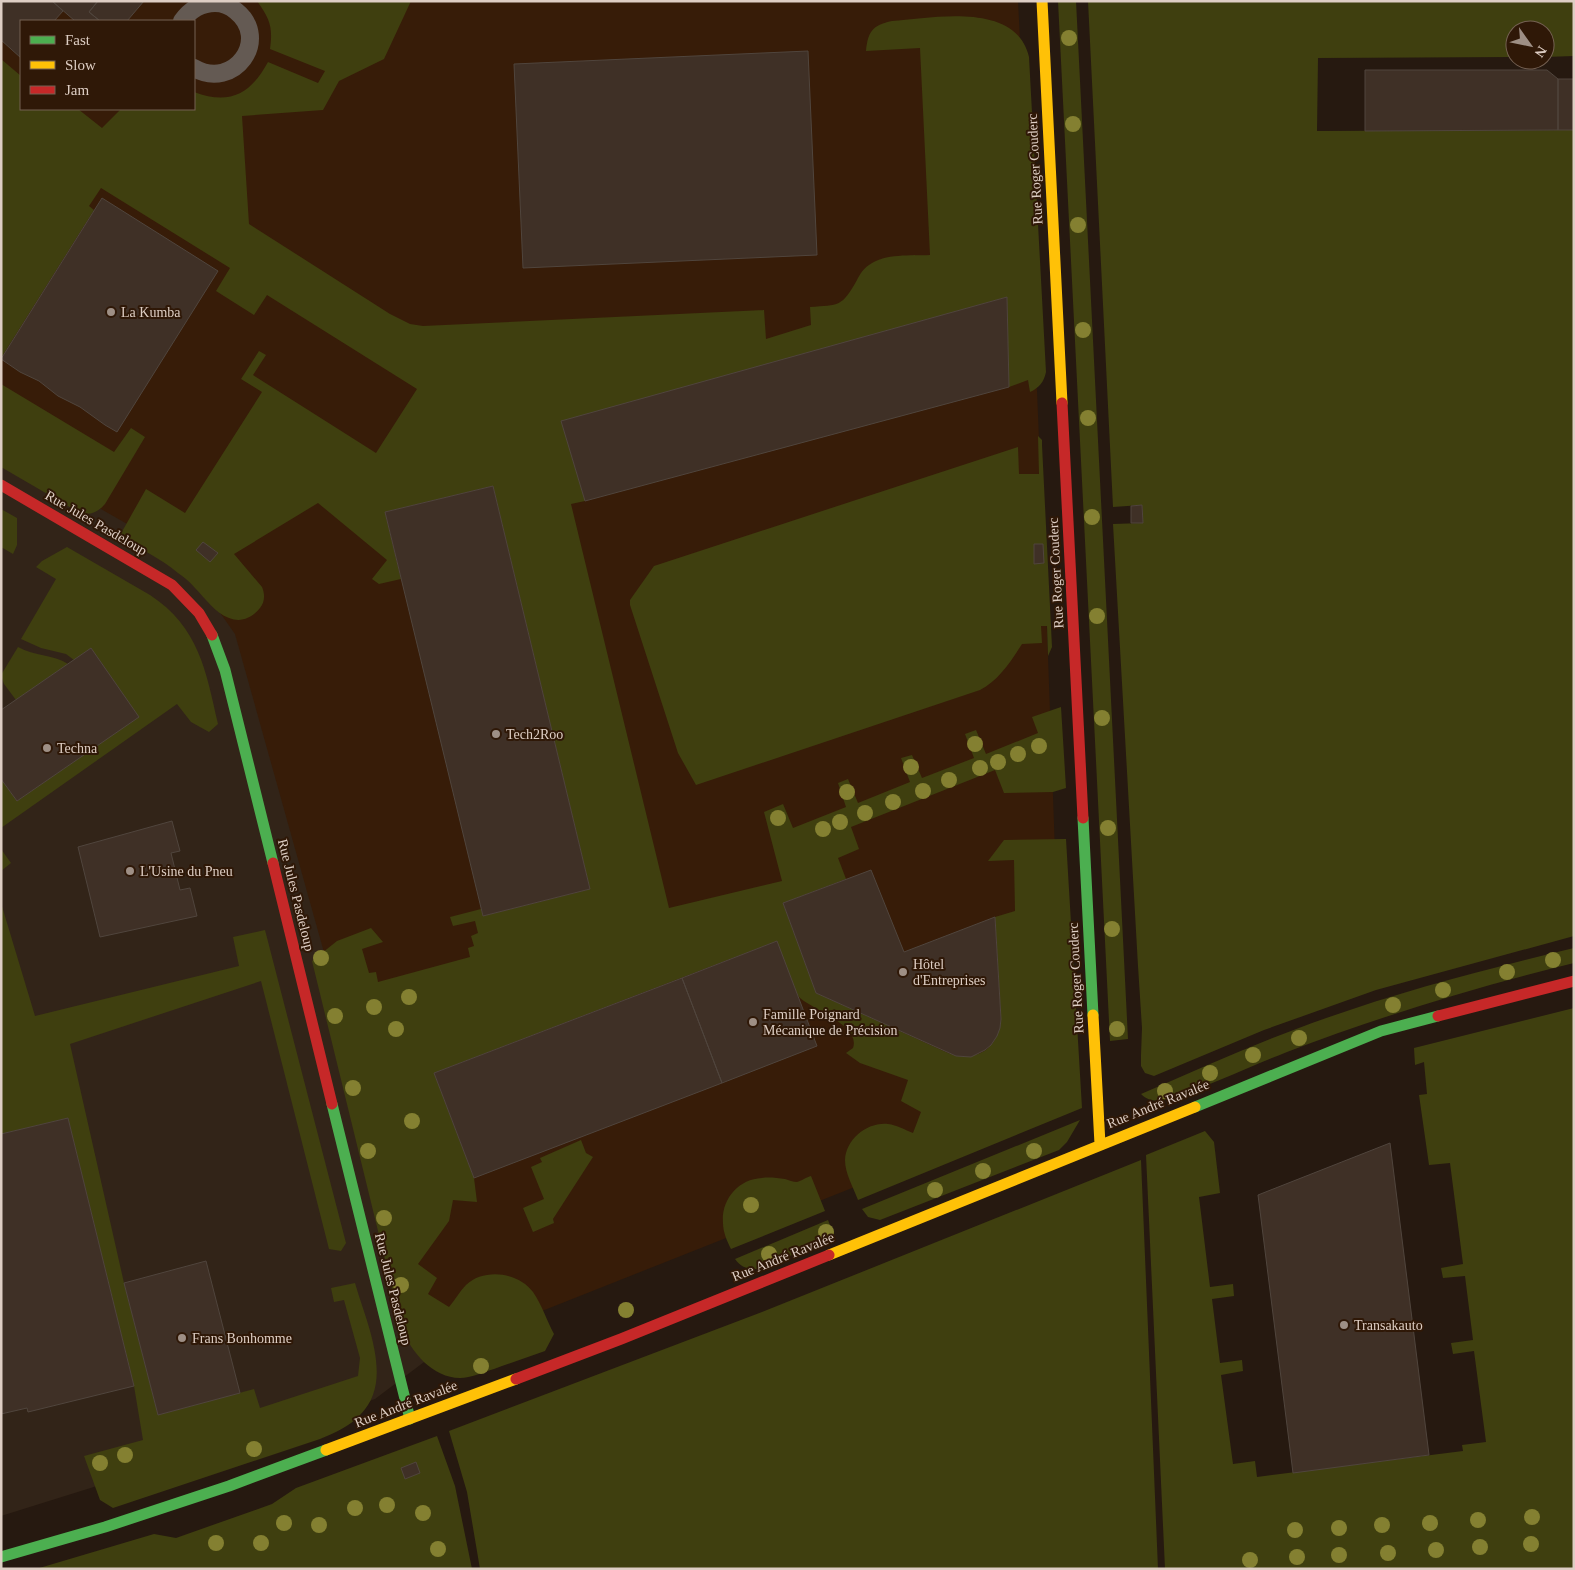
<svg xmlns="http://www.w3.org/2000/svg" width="1575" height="1570" viewBox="0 0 1575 1570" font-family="'Times New Roman',serif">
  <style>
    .built { fill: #371c08; fill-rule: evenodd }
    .industrial { fill: #322418 }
    .green { fill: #3f3f0f }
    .building { fill: #3f3026; stroke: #50453d }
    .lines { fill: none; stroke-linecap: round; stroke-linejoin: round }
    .lane { stroke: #645a53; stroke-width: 18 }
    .fast { stroke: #4caf50; stroke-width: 11 }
    .slow { stroke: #ffc107; stroke-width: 11 }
    .jam { stroke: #c62828; stroke-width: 11 }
    .tree { fill: #848031 }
    .poi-dot { fill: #9e8f85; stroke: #2f1807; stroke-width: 2 }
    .labels { text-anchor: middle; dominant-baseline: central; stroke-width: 4; stroke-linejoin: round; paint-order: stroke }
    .street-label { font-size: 14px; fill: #decec4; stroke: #2f1807 }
    .poi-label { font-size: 14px; fill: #decec4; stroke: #2f1807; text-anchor: start }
  </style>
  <rect width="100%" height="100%" fill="#261910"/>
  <path class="built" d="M1,1H1018L1032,270L1048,656L1064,1104L436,1353L1,452ZM21,21H194V109H21Z"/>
  <path class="industrial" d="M1,452L178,553L235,634L436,1353L375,1399L1,1516Z"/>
  <path class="green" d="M257,1H411L384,59L339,81L323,110L242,116L249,224L390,314L410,324L423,326L764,310L766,339L811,325L810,307C839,305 842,307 857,280C860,274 863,269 869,265C885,253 911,256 930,255L920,48L866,51C868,32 872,25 892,21C933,18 1016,1 1029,57L1046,372C1044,382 1039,388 1030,392L1028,380L1009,387L1007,297L562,422L585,501L571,504L669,908L782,881L764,812L783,804L793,828L846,807L838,783L848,779L858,803L910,782L901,758L912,755L922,778L974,758L965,734L976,730L986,754L1038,733L1032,717L1061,707L1066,788L1053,792L1004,793L995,770L851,827L859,849L838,858L846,879L783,903L816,993L948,1053C977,1063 998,1049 1001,1019L995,917L1015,911L1014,860L988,861L1004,840L1066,839L1082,1108L858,1200C853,1187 845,1173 845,1160C846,1139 867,1122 888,1124C897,1125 905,1130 913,1133L921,1112L901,1101L908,1080L860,1063L846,1053L853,1048C861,1026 814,1010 800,998C795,994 781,951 777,941L434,1073L474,1178L477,1202L453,1200L449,1221L418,1264L437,1278L428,1294L449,1307C455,1300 460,1291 466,1285C484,1268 518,1272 533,1292C542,1305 547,1321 554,1334L545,1351C528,1357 511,1363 494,1369C483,1372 471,1378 460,1378C433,1378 411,1352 402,1329L312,961L337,941L371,928L383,942L362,949L369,973L376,972L378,982L470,957L468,948L474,946L471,936L478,933L475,921L453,926L450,917L481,909L483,916L590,889L493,486L385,512L401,579L379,584L372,579L387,560L318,503L234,554L262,587C265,594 265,602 260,608C252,618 241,623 229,618C215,613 206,599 195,588C190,582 184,577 178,573C160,558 139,548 119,537L146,489L185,513L262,392L241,379L259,351L266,355L253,375L376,453L417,389L267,295L254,315L216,291L230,268L101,188L89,206L94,210L1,358V59L21,76V109H78L102,128L121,109H194V92C229,105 250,95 268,62L318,83L325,71L270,49C273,27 270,19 257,1Z
    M1058,1H1076L1128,1039L1110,1041Z
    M1088,1H1574V56L1545,57V30H1515V57L1318,58L1317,131L1574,130V936L1376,990L1264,1030L1154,1076L1145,1073L1141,1066V1055L1142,1028L1138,966L1113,524L1143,523L1142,505L1113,507Z
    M1,384L114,452L131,428L145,437L105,504C97,513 91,515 80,513L1,467Z
    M1038,436L1042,440V445L1052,647L1048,656L1047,626H1041L1042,643L1022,644C1011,661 999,680 980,690L696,785L678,753L630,605V600L654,566L1018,447L1019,474H1039Z
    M1,509L17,518V545L13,554L1,547Z
    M67,547L150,595C199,627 206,671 218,724L209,732L191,722L177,704L1,828V779L17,801L138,717L91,648L74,660L66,654L41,648L21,639L56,579L36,567L42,561Z
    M18,647C34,656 55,655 68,664L16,700L4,684L1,675Z
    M1,849L11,863L1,871Z
    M1,903L35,1016L239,966L233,937L265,930L346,1243L341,1251L329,1249L261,981L70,1044L124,1283L158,1415L254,1389L260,1408L358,1376L360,1358L344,1300L334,1302L331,1288L355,1283C366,1322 395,1381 360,1415C349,1427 334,1433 320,1439L113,1508L100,1500L84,1456L143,1440L134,1386L68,1118L1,1134Z
    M1574,948V963C1477,987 1381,1016 1287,1052C1246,1068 1206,1088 1164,1100C1155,1101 1148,1101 1141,1094C1190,1073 1240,1050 1291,1031C1382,996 1478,971 1574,948Z
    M1574,1008V1569H1165L1146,1155L1205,1131L1214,1142L1220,1193L1199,1197L1210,1287L1233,1284L1234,1296L1212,1299L1220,1363L1242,1360L1243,1371L1221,1375L1233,1464L1255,1461L1257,1477L1463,1451L1462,1445L1486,1442L1474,1351L1453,1354L1451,1343L1473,1340L1465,1276L1443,1278L1441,1268L1463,1264L1450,1163L1429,1165L1419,1095L1427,1094L1424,1062L1415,1065L1414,1048Z
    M1080,1120L1067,1142L1059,1150L880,1220L868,1217L862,1209Z
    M581,1140L586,1153L593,1157L553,1219L554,1223L533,1232L523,1208L544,1199L531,1167L542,1162L540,1158Z
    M1141,1160L1158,1569H480L467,1492L449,1431L762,1312Z
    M811,1176L825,1211L731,1249C727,1241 723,1232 723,1223C721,1200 738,1179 762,1178C769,1177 777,1178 785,1179C789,1180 793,1182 797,1182C801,1181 807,1177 811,1176Z
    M828,1220L835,1238L757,1269C747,1270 740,1266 735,1259Z
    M437,1436L455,1486L472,1569H36L154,1534L176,1538L272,1504L296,1488Z"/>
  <path class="building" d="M1,1H52L63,11L54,21H21V58L1,40Z
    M52,1H98L89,12L100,21H75Z
    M98,1H144L127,21H100L89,12Z
    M808,51L817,255L523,268L514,64Z
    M1365,70H1547L1558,79V130L1365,131Z
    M1558,79H1574V130H1558Z
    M102,198L218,271L117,432L105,425L80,407L58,396L39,381L20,372L1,359Z
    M1007,297L1009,387L585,501L561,421Z
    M493,486L590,889L483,916L385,512Z
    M1142,505L1143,523H1131V506Z
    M203,542L218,553L210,562L196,550Z
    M1034,544H1043L1044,563L1034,564Z
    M91,648L139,717L17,801L1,779V710Z
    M172,821L180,851L171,853L180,890L190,888L197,916L100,937L78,847Z
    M871,870L904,952L995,917L1001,1019L1000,1028L997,1036L991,1045L985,1050L971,1057L956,1056L816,993L783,903Z
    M777,941L817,1046L722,1083L682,978Z
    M682,978L722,1083L474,1178L434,1073Z
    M68,1118L134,1386L28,1412L27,1408L1,1414V1134Z
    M1390,1143L1429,1455L1293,1473L1258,1195Z
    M206,1261L240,1393L158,1415L124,1283Z
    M416,1462L420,1473L405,1479L401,1468Z"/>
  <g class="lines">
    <path class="lane" d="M182,21C190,10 200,3 215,3C222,3 230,6 236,11C271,39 234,91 194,68"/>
    <path class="fast" d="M212,635L225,670L273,863
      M1083,818L1093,1015
      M332,1104L410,1419
      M1195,1107L1381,1031L1438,1016
      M1,1557L105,1527L229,1486L326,1450"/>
    <path class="slow" d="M1042,1L1062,403
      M1093,1015L1100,1144
      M829,1255L1195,1107
      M326,1450L516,1379"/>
    <path class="jam" d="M1062,403L1083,818
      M1,485L172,585L199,613L212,635
      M273,863L332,1104
      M1438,1016L1574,981
      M516,1379L621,1339L829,1255"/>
  </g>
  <g class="tree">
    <circle cx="1069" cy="38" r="8"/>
    <circle cx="1073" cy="124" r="8"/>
    <circle cx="1078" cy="225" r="8"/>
    <circle cx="1083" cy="330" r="8"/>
    <circle cx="1088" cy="418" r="8"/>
    <circle cx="1092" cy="517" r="8"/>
    <circle cx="1097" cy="616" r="8"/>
    <circle cx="1102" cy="718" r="8"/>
    <circle cx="975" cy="744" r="8"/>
    <circle cx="1039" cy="746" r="8"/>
    <circle cx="1018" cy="754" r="8"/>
    <circle cx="998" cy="762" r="8"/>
    <circle cx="911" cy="767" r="8"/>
    <circle cx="980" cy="768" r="8"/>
    <circle cx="949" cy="780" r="8"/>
    <circle cx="923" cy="791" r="8"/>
    <circle cx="847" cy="792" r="8"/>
    <circle cx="893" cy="802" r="8"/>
    <circle cx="865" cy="813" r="8"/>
    <circle cx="778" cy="818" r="8"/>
    <circle cx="840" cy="822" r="8"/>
    <circle cx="1108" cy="828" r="8"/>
    <circle cx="823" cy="829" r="8"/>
    <circle cx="1112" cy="929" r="8"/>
    <circle cx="321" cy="958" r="8"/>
    <circle cx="1553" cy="960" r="8"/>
    <circle cx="1507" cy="972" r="8"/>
    <circle cx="1443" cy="990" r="8"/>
    <circle cx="409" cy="997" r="8"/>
    <circle cx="1393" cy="1005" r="8"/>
    <circle cx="374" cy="1007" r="8"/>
    <circle cx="335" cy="1016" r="8"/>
    <circle cx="396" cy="1029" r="8"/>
    <circle cx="1117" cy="1029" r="8"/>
    <circle cx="1299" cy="1038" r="8"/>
    <circle cx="1253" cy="1055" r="8"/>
    <circle cx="1210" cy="1073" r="8"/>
    <circle cx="353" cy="1088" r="8"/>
    <circle cx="1165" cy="1091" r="8"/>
    <circle cx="412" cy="1121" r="8"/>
    <circle cx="368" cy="1151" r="8"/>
    <circle cx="1034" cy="1151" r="8"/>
    <circle cx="983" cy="1171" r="8"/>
    <circle cx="935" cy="1190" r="8"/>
    <circle cx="751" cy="1205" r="8"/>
    <circle cx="384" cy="1218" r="8"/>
    <circle cx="826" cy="1232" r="8"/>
    <circle cx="769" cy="1254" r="8"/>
    <circle cx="401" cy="1285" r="8"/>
    <circle cx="626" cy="1310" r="8"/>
    <circle cx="481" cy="1366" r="8"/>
    <circle cx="254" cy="1449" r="8"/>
    <circle cx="125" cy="1455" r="8"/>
    <circle cx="100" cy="1463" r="8"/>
    <circle cx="387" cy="1505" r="8"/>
    <circle cx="355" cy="1508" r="8"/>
    <circle cx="423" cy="1513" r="8"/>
    <circle cx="1532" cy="1517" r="8"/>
    <circle cx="1478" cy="1520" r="8"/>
    <circle cx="284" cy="1523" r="8"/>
    <circle cx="1430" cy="1523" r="8"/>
    <circle cx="319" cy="1525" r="8"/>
    <circle cx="1382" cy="1525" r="8"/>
    <circle cx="1339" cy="1528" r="8"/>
    <circle cx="1295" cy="1530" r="8"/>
    <circle cx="216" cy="1543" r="8"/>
    <circle cx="261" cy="1543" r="8"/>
    <circle cx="1531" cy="1544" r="8"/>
    <circle cx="1480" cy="1547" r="8"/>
    <circle cx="438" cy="1549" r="8"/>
    <circle cx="1436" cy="1550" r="8"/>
    <circle cx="1388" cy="1553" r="8"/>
    <circle cx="1339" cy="1555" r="8"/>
    <circle cx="1297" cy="1557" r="8"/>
    <circle cx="1250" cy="1560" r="8"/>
  </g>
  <g class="poi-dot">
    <circle cx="111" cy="312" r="5"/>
    <circle cx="496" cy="734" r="5"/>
    <circle cx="47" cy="748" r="5"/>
    <circle cx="130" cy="871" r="5"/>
    <circle cx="903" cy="972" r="5"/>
    <circle cx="753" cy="1022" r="5"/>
    <circle cx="1344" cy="1325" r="5"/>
    <circle cx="182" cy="1338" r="5"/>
  </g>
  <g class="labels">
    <g class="street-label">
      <text transform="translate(1035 169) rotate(-93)">Rue Roger Couderc</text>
      <text transform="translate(96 523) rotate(30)">Rue Jules Pasdeloup</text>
      <text transform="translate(1056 573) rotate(-93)">Rue Roger Couderc</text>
      <text transform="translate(296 895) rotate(76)">Rue Jules Pasdeloup</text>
      <text transform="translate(1076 978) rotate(-93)">Rue Roger Couderc</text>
      <text transform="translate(1158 1104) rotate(-22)">Rue André Ravalée</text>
      <text transform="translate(783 1257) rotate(-22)">Rue André Ravalée</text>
      <text transform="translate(393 1289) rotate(76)">Rue Jules Pasdeloup</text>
      <text transform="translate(406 1404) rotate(-21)">Rue André Ravalée</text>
    </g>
    <g class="poi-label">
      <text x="121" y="312">La Kumba</text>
      <text x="506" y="734">Tech2Roo</text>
      <text x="57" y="748">Techna</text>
      <text x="140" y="871">L'Usine du Pneu</text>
      <text x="913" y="964">Hôtel<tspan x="913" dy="16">d'Entreprises</tspan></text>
      <text x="763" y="1014">Famille Poignard<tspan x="763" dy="16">Mécanique de Précision</tspan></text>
      <text x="1354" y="1325">Transakauto</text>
      <text x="192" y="1338">Frans Bonhomme</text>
    </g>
  </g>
  <rect width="1575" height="1570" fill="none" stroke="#decec4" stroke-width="5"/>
  <rect x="20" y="20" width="175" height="90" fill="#2f1807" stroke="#756153"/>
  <rect x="30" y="36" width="25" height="8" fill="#4caf50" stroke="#756153"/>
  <text x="65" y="45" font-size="15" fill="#decec4">Fast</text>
  <rect x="30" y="61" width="25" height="8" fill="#ffc107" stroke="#756153"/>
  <text x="65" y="70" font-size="15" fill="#decec4">Slow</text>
  <rect x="30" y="86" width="25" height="8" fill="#c62828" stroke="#756153"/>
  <text x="65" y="95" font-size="15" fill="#decec4">Jam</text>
  <g transform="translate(1530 45) rotate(123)"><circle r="24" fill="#2f1807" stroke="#756153"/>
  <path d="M0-4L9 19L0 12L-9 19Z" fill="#9e8f85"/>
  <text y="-8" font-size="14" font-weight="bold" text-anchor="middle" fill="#decec4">N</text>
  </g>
</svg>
